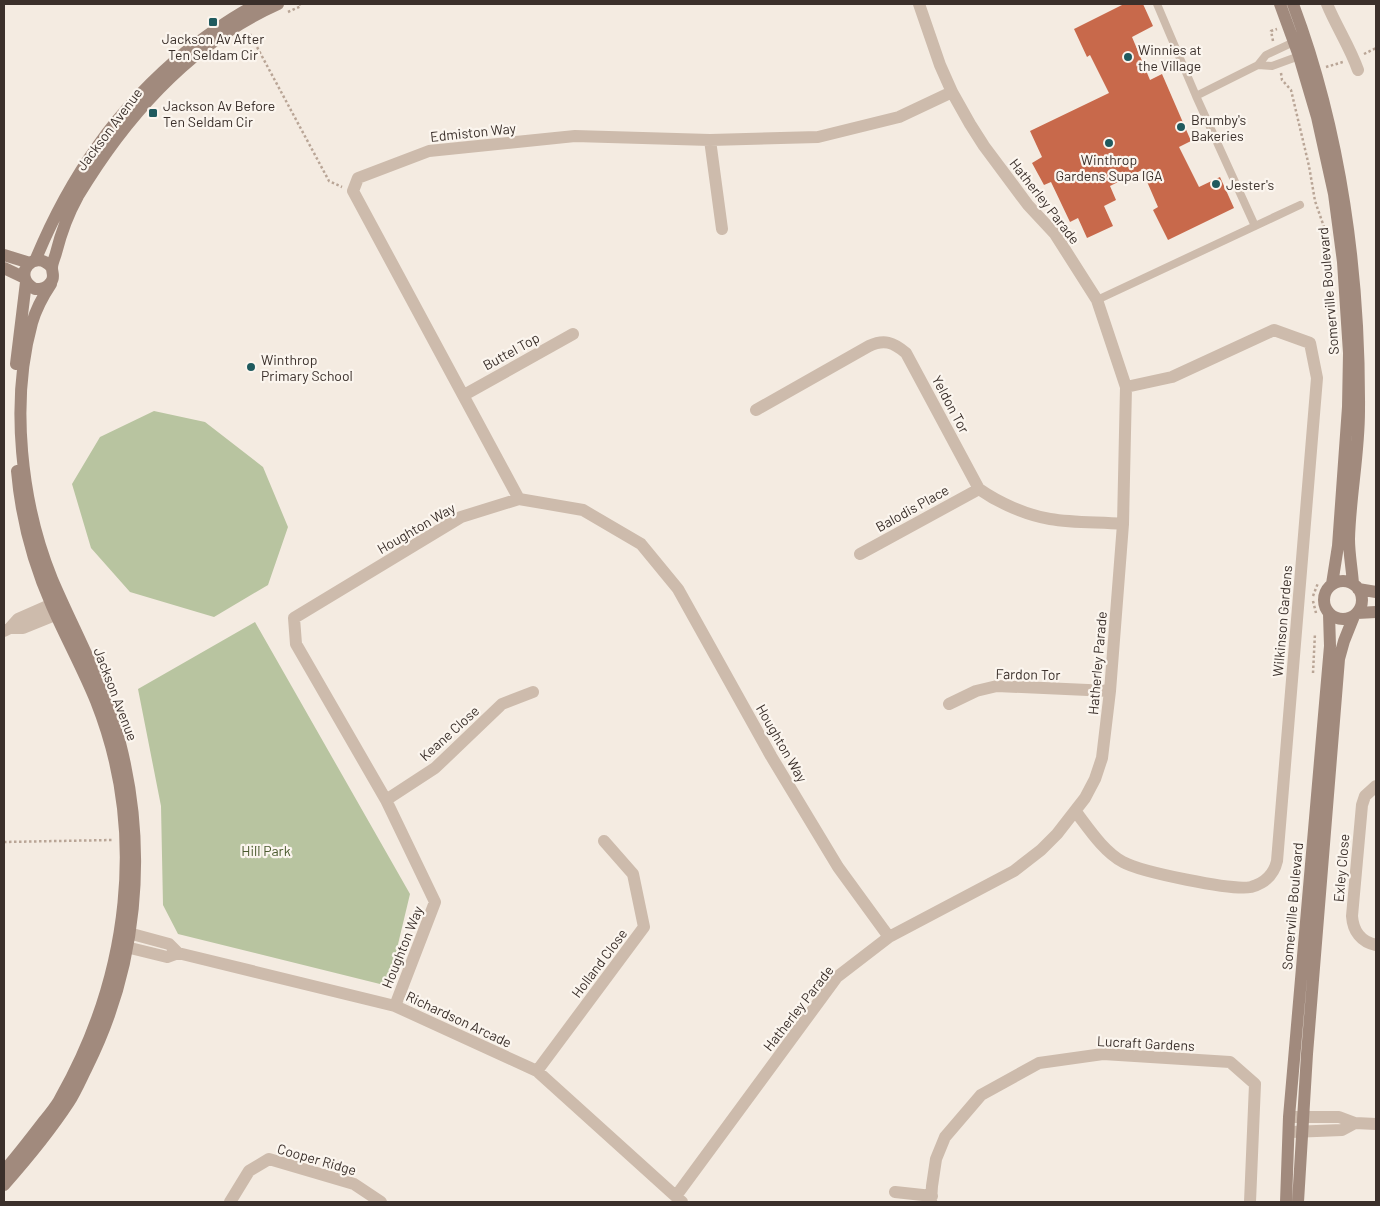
<svg xmlns="http://www.w3.org/2000/svg" width="1380" height="1206" viewBox="0 0 1380 1206" font-family="Barlow,sans-serif">
  <style>
    .green { fill: #b8c4a0 }
    .building { fill: #c8694b }
    .lines { fill: none; stroke-linecap: round; stroke-linejoin: round }
    .path { stroke: #b9a596; stroke-width: 2.5; stroke-dasharray: 2.5 2.5; stroke-linecap: butt }
    .lane { stroke: #cdbbac; stroke-width: 8 }
    .street { stroke: #cdbbac; stroke-width: 12 }
    .secondary { stroke: #a18a7d; stroke-width: 12 }
    .poi-dot { fill: #1f5a5e; stroke: #fbf5ee; stroke-width: 2 }
    .labels { text-anchor: middle; dominant-baseline: central; stroke-width: 4.5; stroke-linejoin: round; paint-order: stroke }
    .poi-label { font-size: 14px; fill: #3b302b; stroke: #fbf5ee; text-anchor: start }
    .street-label { font-size: 14px; fill: #3b302b; stroke: #fbf5ee }
    .park-label { font-size: 14px; fill: #4a5a2e; stroke: #fbf5ee }
  </style>
  <rect width="100%" height="100%" fill="#f4ebe1"/>
  <path class="green" d="M154,411L205,422L263,467L288,527L268,585L214,617L130,592L91,548L72,484L100,437Z
    M255,622L410,894L388,986L178,934L163,905L161,806L138,689Z"/>
  <path class="building" d="M1124,4H1143L1153,26L1132,37L1150,80L1162,74L1191,141L1179,147L1199,187L1220,177L1234,208L1168,240L1153,210L1158,207L1142,170L1110,186L1116,200L1104,206L1113,226L1087,238L1078,218L1070,222L1051,182L1044,185L1032,163L1042,157L1030,131L1109,93L1090,55L1087,57L1074,29Z"/>
  <g class="lines">
    <path class="path" d="M288,12L301,6L300,4
      M250,34L329,181L342,187
      M1273,41L1271,31L1277,29
      M1364,54L1376,48
      M1326,67L1343,62
      M1281,73L1282,80L1291,90L1309,166L1315,201L1324,227
      M1313,596L1318,583
      M1313,601L1316,613
      M1313,673L1315,633
      M4,842L112,840"/>
    <path class="lane" d="M1157,4L1196,96L1255,226
      M1258,65L1272,66L1302,55
      M1196,96L1258,65L1266,55L1296,41
      M1097,300L1300,205"/>
    <path class="street" d="M1327,4C1336,26 1350,47 1358,70
      M710,140L722,229
      M464,395L573,334
      M756,410L869,346C884,339 893,342 906,353L979,489C999,503 1026,515 1050,519C1074,523 1099,522 1123,524
      M519,499L353,191L358,178L429,151L575,136L710,140L818,137L899,117L952,92
      M860,554L979,489
      M10,628L18,619L59,601
      M4,631L10,628H23L65,611
      M949,704L976,691L997,686L1110,691
      M1376,786L1365,796L1362,805L1352,916C1353,931 1361,942 1376,945
      M386,800L435,768L502,704L533,692
      M1076,812C1089,829 1104,852 1123,862C1141,872 1233,891 1251,887C1265,883 1274,874 1277,861L1317,378L1310,343L1274,330L1172,377L1126,387
      M121,931L169,944L178,953
      M118,945L167,957L178,953L395,1006L537,1071L682,1202
      M395,1006L435,902L386,800L296,644L294,618L461,517L519,499L583,510L641,544L678,589L771,756L838,867L889,937
      M537,1071L644,927L633,874L604,841
      M1293,1117H1339L1355,1123L1376,1124
      M1291,1132L1342,1130L1355,1123
      M895,1192L932,1196
      M676,1196L837,977L889,937L1014,871L1041,850L1057,834L1085,798L1095,779L1102,758L1110,691L1123,524L1126,387L1097,300L1055,234L1028,205L984,146L970,124L952,92L940,65L919,4
      M230,1202L249,1171L269,1159L354,1184L381,1202
      M931,1202L932,1186L936,1159L945,1137L981,1095L1039,1063L1103,1054L1230,1062L1255,1084L1250,1202"/>
    <path class="secondary" d="M1280,4L1299,56L1317,117L1334,194L1343,262L1349,353L1348,407L1338,546L1332,584
      M1293,4C1341,132 1360,274 1359,411C1359,454 1350,497 1349,539C1349,554 1352,569 1353,584
      M4,255L30,263
      M35,261C70,176 117,108 188,50C210,33 233,16 258,4
      M4,268L25,278
      M52,268C35,246 10,276 35,289C42,289 47,288 51,282C55,277 52,273 52,268C52,263 55,257 56,253C61,233 68,214 78,196C126,116 191,43 278,4
      M16,364L26,282
      M1324 600a19 19 0 1 1 38 0a19 19 0 1 1-38 0Z
      M1358,589L1376,592
      M1357,613L1376,612
      M4,1171C18,1155 31,1138 44,1121C50,1113 57,1106 61,1097C129,976 148,832 96,701C83,669 66,638 52,606C33,563 21,517 17,471
      M4,1185C27,1159 50,1131 69,1102C76,1091 81,1079 87,1067C137,967 148,852 120,743C105,686 75,633 52,579C21,503 10,402 32,323C36,309 43,296 51,284
      M1286,1202L1289,1117L1330,646L1329,614
      M1298,1202L1307,1054L1339,659L1344,641L1354,616"/>
  </g>
  <g class="poi-dot">
    <rect x="208" y="17" width="10" height="10" rx="2.5"/>
    <circle cx="1128" cy="57" r="5"/>
    <rect x="148" y="108" width="10" height="10" rx="2.5"/>
    <circle cx="1181" cy="127" r="5"/>
    <circle cx="1109" cy="143" r="5"/>
    <circle cx="1216" cy="184" r="5"/>
    <circle cx="251" cy="367" r="5"/>
  </g>
  <g class="labels">
    <g class="poi-label">
      <text x="213" y="38" text-anchor="middle">Jackson Av After<tspan x="213" dy="16">Ten Seldam Cir</tspan></text>
      <text x="1138" y="49">Winnies at<tspan x="1138" dy="16">the Village</tspan></text>
      <text x="163" y="105">Jackson Av Before<tspan x="163" dy="16">Ten Seldam Cir</tspan></text>
      <text x="1191" y="119">Brumby's<tspan x="1191" dy="16">Bakeries</tspan></text>
      <text x="1109" y="159" text-anchor="middle">Winthrop<tspan x="1109" dy="16">Gardens Supa IGA</tspan></text>
      <text x="1226" y="184">Jester's</text>
      <text x="261" y="359">Winthrop<tspan x="261" dy="16">Primary School</tspan></text>
    </g>
    <g class="street-label">
      <text transform="translate(109 129) rotate(-53)">Jackson Avenue</text>
      <text transform="translate(473 132) rotate(-6)">Edmiston Way</text>
      <text transform="translate(1045 201) rotate(52)">Hatherley Parade</text>
      <text transform="translate(1328 291) rotate(-95)">Somerville Boulevard</text>
      <text transform="translate(511 351) rotate(-29)">Buttel Top</text>
      <text transform="translate(951 404) rotate(62)">Yeldon Tor</text>
      <text transform="translate(912 508) rotate(-29)">Balodis Place</text>
      <text transform="translate(416 528) rotate(-30)">Houghton Way</text>
      <text transform="translate(1282 621) rotate(-85)">Wilkinson Gardens</text>
      <text transform="translate(1097 663) rotate(-85)">Hatherley Parade</text>
      <text transform="translate(1028 674) rotate(1)">Fardon Tor</text>
      <text transform="translate(116 694) rotate(69)">Jackson Avenue</text>
      <text transform="translate(449 733) rotate(-42)">Keane Close</text>
      <text transform="translate(782 743) rotate(60)">Houghton Way</text>
      <text transform="translate(1341 868) rotate(-85)">Exley Close</text>
      <text transform="translate(1292 906) rotate(-85)">Somerville Boulevard</text>
      <text transform="translate(402 947) rotate(-68)">Houghton Way</text>
      <text transform="translate(599 963) rotate(-53)">Holland Close</text>
      <text transform="translate(798 1008) rotate(-52)">Hatherley Parade</text>
      <text transform="translate(459 1019) rotate(25)">Richardson Arcade</text>
      <text transform="translate(1146 1043) rotate(3)">Lucraft Gardens</text>
      <text transform="translate(317 1159) rotate(16)">Cooper Ridge</text>
    </g>
    <g class="park-label">
      <text x="266" y="850">Hill Park</text>
    </g>
  </g>
  <rect width="1380" height="1206" fill="none" stroke="#3b302b" stroke-width="10"/>
</svg>
